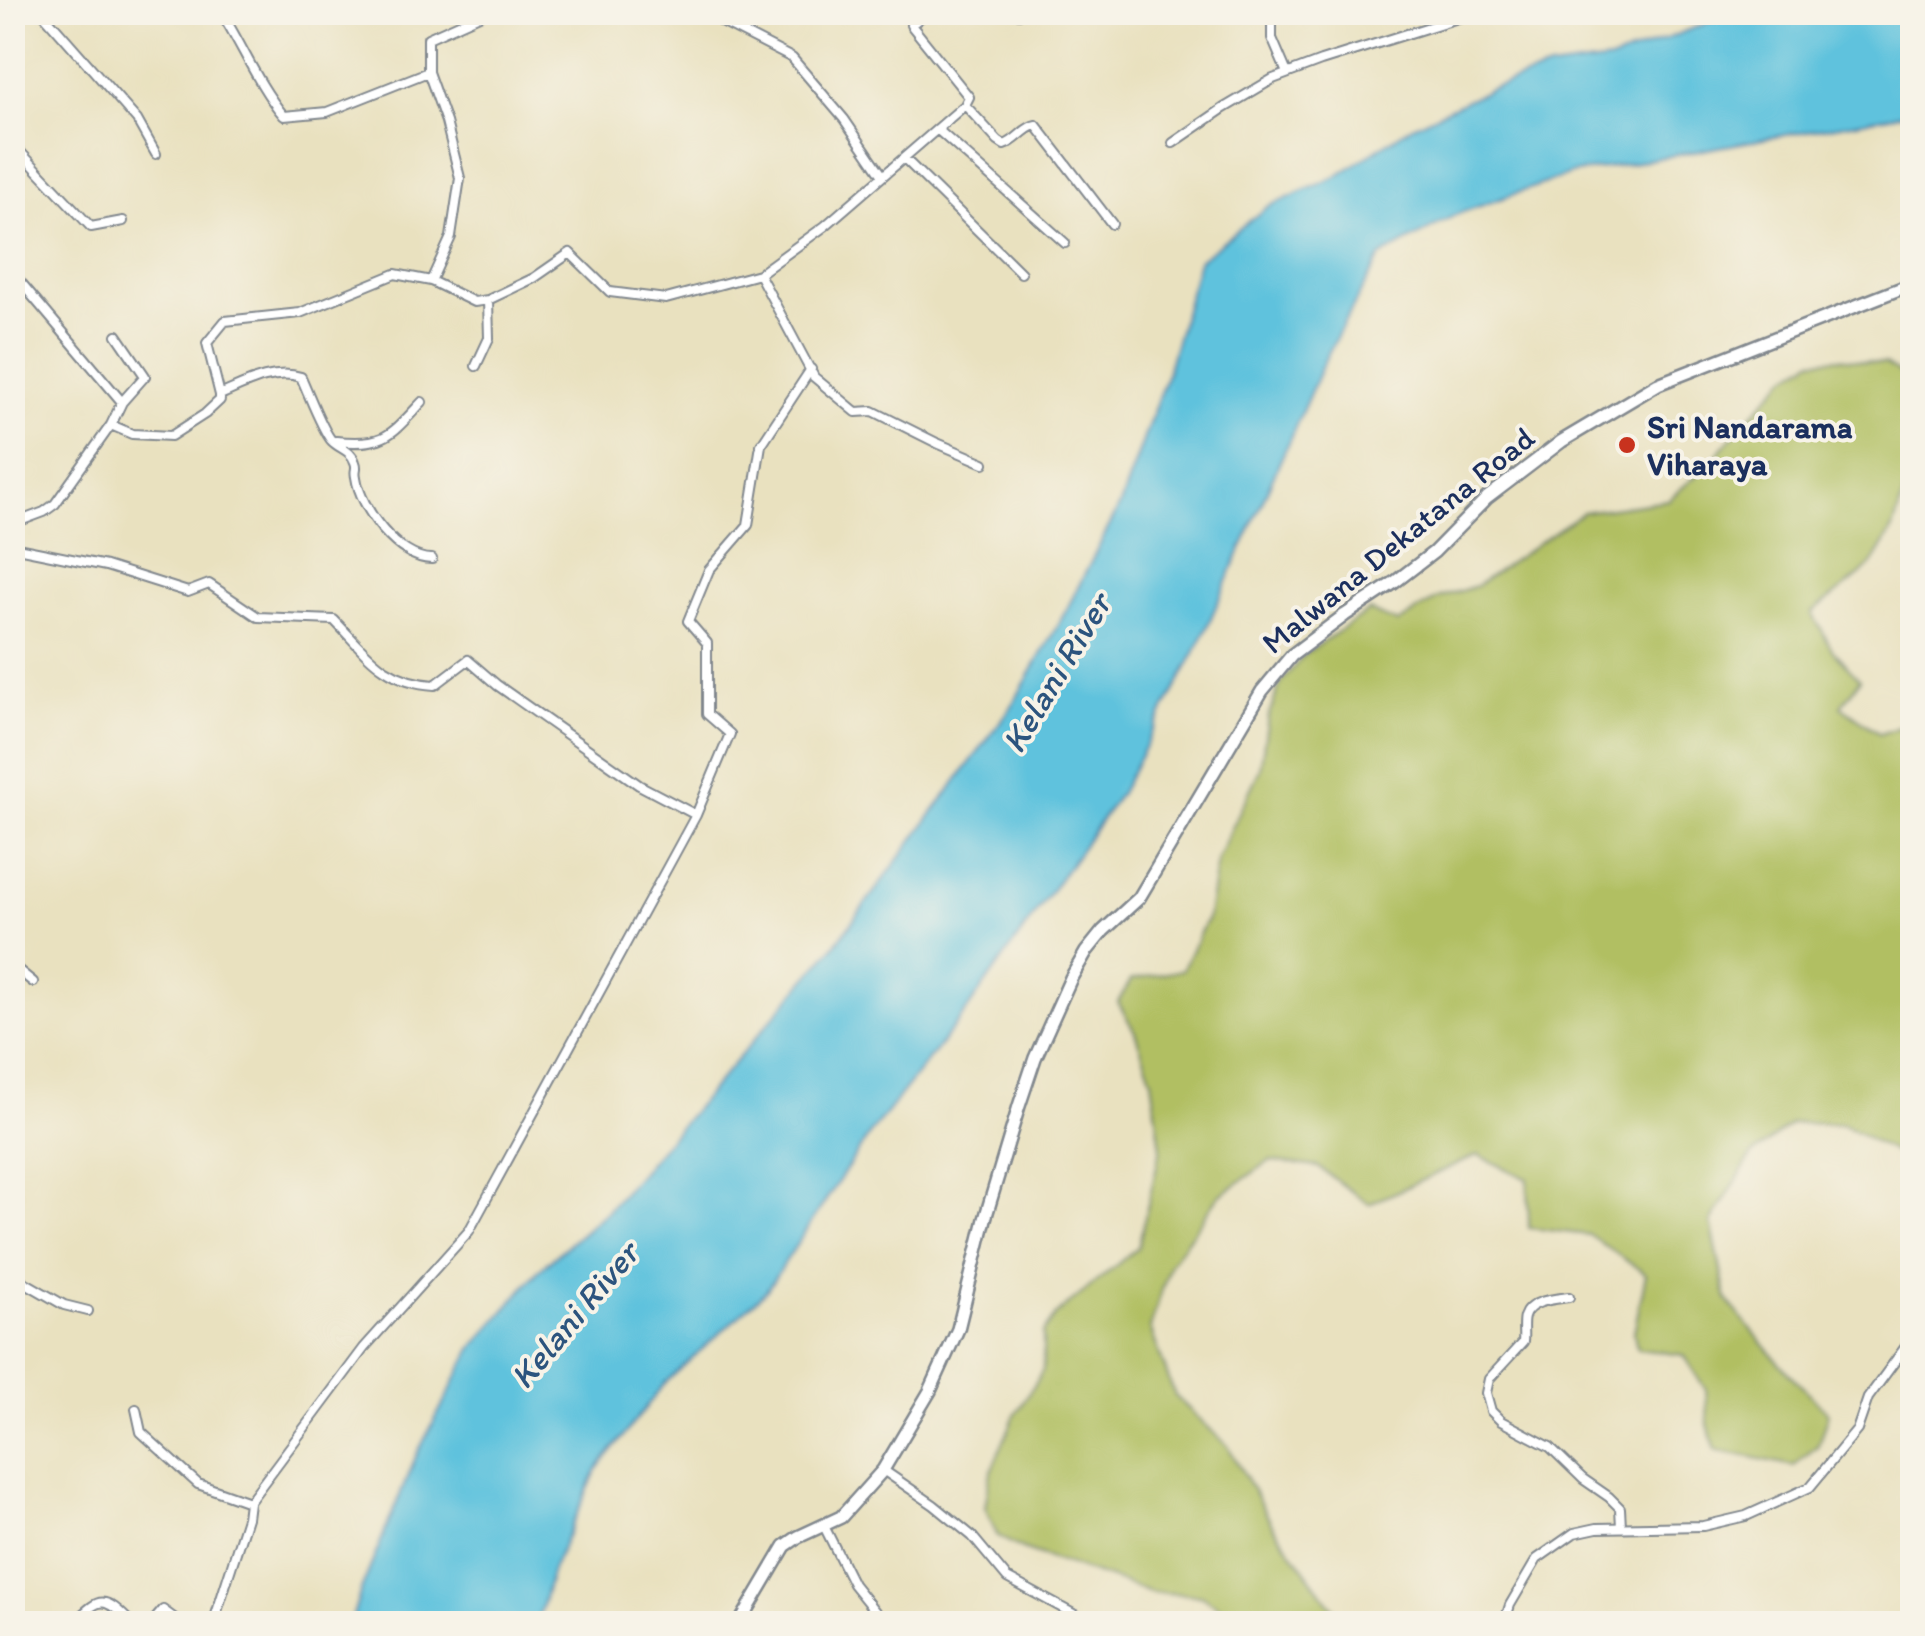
<svg xmlns="http://www.w3.org/2000/svg" width="1925" height="1636" viewBox="0 0 1925 1636" font-family="Itim,sans-serif">
  <style>
    .green { fill: #b1bf62; stroke: #667760; stroke-width: 2.5 }
    .water { fill: #5fc2dd; stroke: #3d789e; stroke-width: 2.5 }
    .lines { fill: none; stroke-linecap: round; stroke-linejoin: round }
    .minor-casing { stroke: #82888e; stroke-width: 12 }
    .secondary-casing { stroke: #82888e; stroke-width: 16 }
    .minor { stroke: #fff; stroke-width: 8 }
    .secondary { stroke: #fff; stroke-width: 11 }
    .poi-dot { fill: #c8321e; stroke: #f7f3e8; stroke-width: 4 }
    .labels { text-anchor: middle; dominant-baseline: central; stroke-width: 8; stroke-linejoin: round; paint-order: stroke }
    .poi-label { font-size: 32px; font-weight: bold; fill: #1b2f5e; stroke: #f7f3e8; text-anchor: start }
    .street-label { font-size: 32px; fill: #1b2f5e; stroke: #f7f3e8 }
    .water-label { font-size: 35px; font-style: italic; fill: #2c547e; stroke: #f7f3e8 }
  </style>
  <rect width="100%" height="100%" fill="#f7f3e8"/>
  <filter id="ink" filterUnits="userSpaceOnUse"><feTurbulence type="fractalNoise" baseFrequency=".01" numOctaves="2"/><feDisplacementMap in="SourceGraphic" scale="20" xChannelSelector="R" yChannelSelector="G"/><feConvolveMatrix kernelMatrix="1 2 1 2 8 2 1 2 1" color-interpolation-filters="sRGB"/></filter>
  <filter id="wash" filterUnits="userSpaceOnUse"><feTurbulence type="fractalNoise" baseFrequency=".0048" numOctaves="4" result="noise"/><feDisplacementMap in="SourceGraphic" scale="40" xChannelSelector="R" yChannelSelector="G"/><feGaussianBlur stdDeviation="2.25" result="paint"/><feColorMatrix in="noise" values="0 0 0 0 0 0 0 0 0 0 0 0 0 0 0 0 0 1.4 0 .05"/><feComposite in="paint" operator="in"/></filter>
  <g filter="url(#wash)">
    <rect width="100%" height="100%" fill="#e9e1bf"/>
    <path class="green" d="M1839,358L1885,364L1912,381V468L1893,529L1872,565L1812,613L1833,651L1860,679L1841,706L1880,734L1912,722V1167L1900,1156L1843,1124L1792,1123L1752,1155L1711,1222L1727,1300L1778,1362L1828,1413L1818,1445L1794,1466L1716,1450L1708,1425L1706,1390L1683,1355L1637,1349L1634,1332L1646,1274L1589,1235L1529,1228L1528,1179L1478,1155L1369,1204L1318,1167L1270,1161L1219,1196L1170,1264L1150,1328L1175,1396L1228,1446L1273,1526L1344,1623H1246L1200,1595L1150,1592L1022,1549L997,1535L985,1507L991,1471L1014,1417L1043,1370V1333L1056,1315L1138,1247L1161,1148L1152,1080L1135,1032L1118,1002L1131,980L1182,970L1208,916L1217,859L1260,769L1268,717L1281,682L1305,654L1369,611L1398,623L1438,598L1476,586L1583,512L1668,500L1705,468L1785,378L1812,360Z"/>
    <path class="water" d="M1732,13H1912V112L1571,174L1457,214L1380,257L1326,357L1199,645L1120,793L968,1009L869,1135L766,1291L665,1383L596,1471L552,1570L537,1623H351L361,1590L417,1454L472,1349L538,1271L607,1211L832,949L1010,709L1067,609L1120,505L1166,376L1199,260L1267,207L1336,177L1412,126L1490,89L1549,69L1610,61Z"/>
  </g>
  <g filter="url(#ink)">
    <g class="lines">
      <defs>
        <path id="minor" d="M42,12L137,120L156,154
          M221,12C243,47 258,85 284,116L327,112L428,72V38L486,12
          M702,12L792,58L844,119L883,176
          M927,12L911,25L969,97L965,105
          M1016,12L1019,14L1020,12
          M1272,12V38L1287,73
          M428,72L446,122L460,178L451,237L431,281
          M937,129L1065,243
          M12,143L91,227L123,221
          M1173,143L1224,108L1273,79L1321,61L1477,12
          M904,158L1021,273
          M12,272L122,402
          M759,274L814,377L856,412L873,411L937,443L984,463
          M117,335L145,376L122,402L111,425L132,434L171,436L205,414L220,400V395L207,343L225,321L300,313L395,274L431,281L474,302L488,300L534,278L570,253L610,292L666,299L759,274L825,226L965,105L998,141L1004,145C1017,141 1024,127 1036,125L1112,224
          M476,366L489,338L488,300
          M220,395C245,384 274,368 301,377C308,392 323,432 332,441C340,449 351,450 355,462C358,469 354,469 356,477C360,508 399,560 432,559
          M336,441C385,446 390,436 422,402
          M12,524L44,512L55,504L111,425
          M12,547L106,566L188,592L209,584L258,617L334,620C367,654 384,682 435,685L468,660L497,685L639,785L696,815
          M12,965L33,982
          M12,1275L64,1305L88,1311
          M1569,1297C1555,1299 1529,1300 1524,1317C1522,1324 1524,1334 1523,1342L1489,1379L1486,1393L1491,1411L1501,1421L1550,1447L1583,1479L1609,1497L1620,1508L1621,1527
          M136,1409L141,1432L198,1484L249,1502L247,1518L213,1624
          M883,1470L934,1505L972,1536L1007,1578L1092,1624
          M249,1502L364,1348L469,1231L696,815L730,734L707,714V643L688,621L709,570L748,525L761,445L811,369
          M824,1526L853,1584L885,1624
          M72,1624C100,1598 102,1593 132,1624
          M151,1624L163,1610L182,1624
          M1504,1624L1510,1605L1537,1559L1574,1533L1597,1528L1703,1526L1746,1516L1810,1487L1857,1430L1868,1398L1912,1338"/>
        <path id="secondary" d="M739,1624L785,1546L798,1537L841,1517L883,1470L930,1391L958,1329L985,1219L1019,1106L1035,1058L1071,978L1086,952L1103,931L1139,898L1262,691L1292,655L1345,615L1395,582L1434,552L1487,498L1562,441L1658,384L1912,284"/>
      </defs>
      <use href="#minor" class="minor-casing"/>
      <use href="#secondary" class="secondary-casing"/>
      <use href="#minor" class="minor"/>
      <use href="#secondary" class="secondary"/>
    </g>
  </g>
  <circle class="poi-dot" cx="1627" cy="445" r="10"/>
  <g class="labels">
    <g class="poi-label">
      <text x="1647" y="427">Sri Nandarama<tspan x="1647" dy="37">Viharaya</tspan></text>
    </g>
    <g class="street-label">
      <text transform="translate(1398 540) rotate(-39)">Malwana Dekatana Road</text>
    </g>
    <g class="water-label">
      <text transform="translate(1056 673) rotate(-59)">Kelani River</text>
      <text transform="translate(574 1315) rotate(-50)">Kelani River</text>
    </g>
  </g>
  <rect width="1925" height="1636" fill="none" stroke="#f7f3e8" stroke-width="50"/>
</svg>
